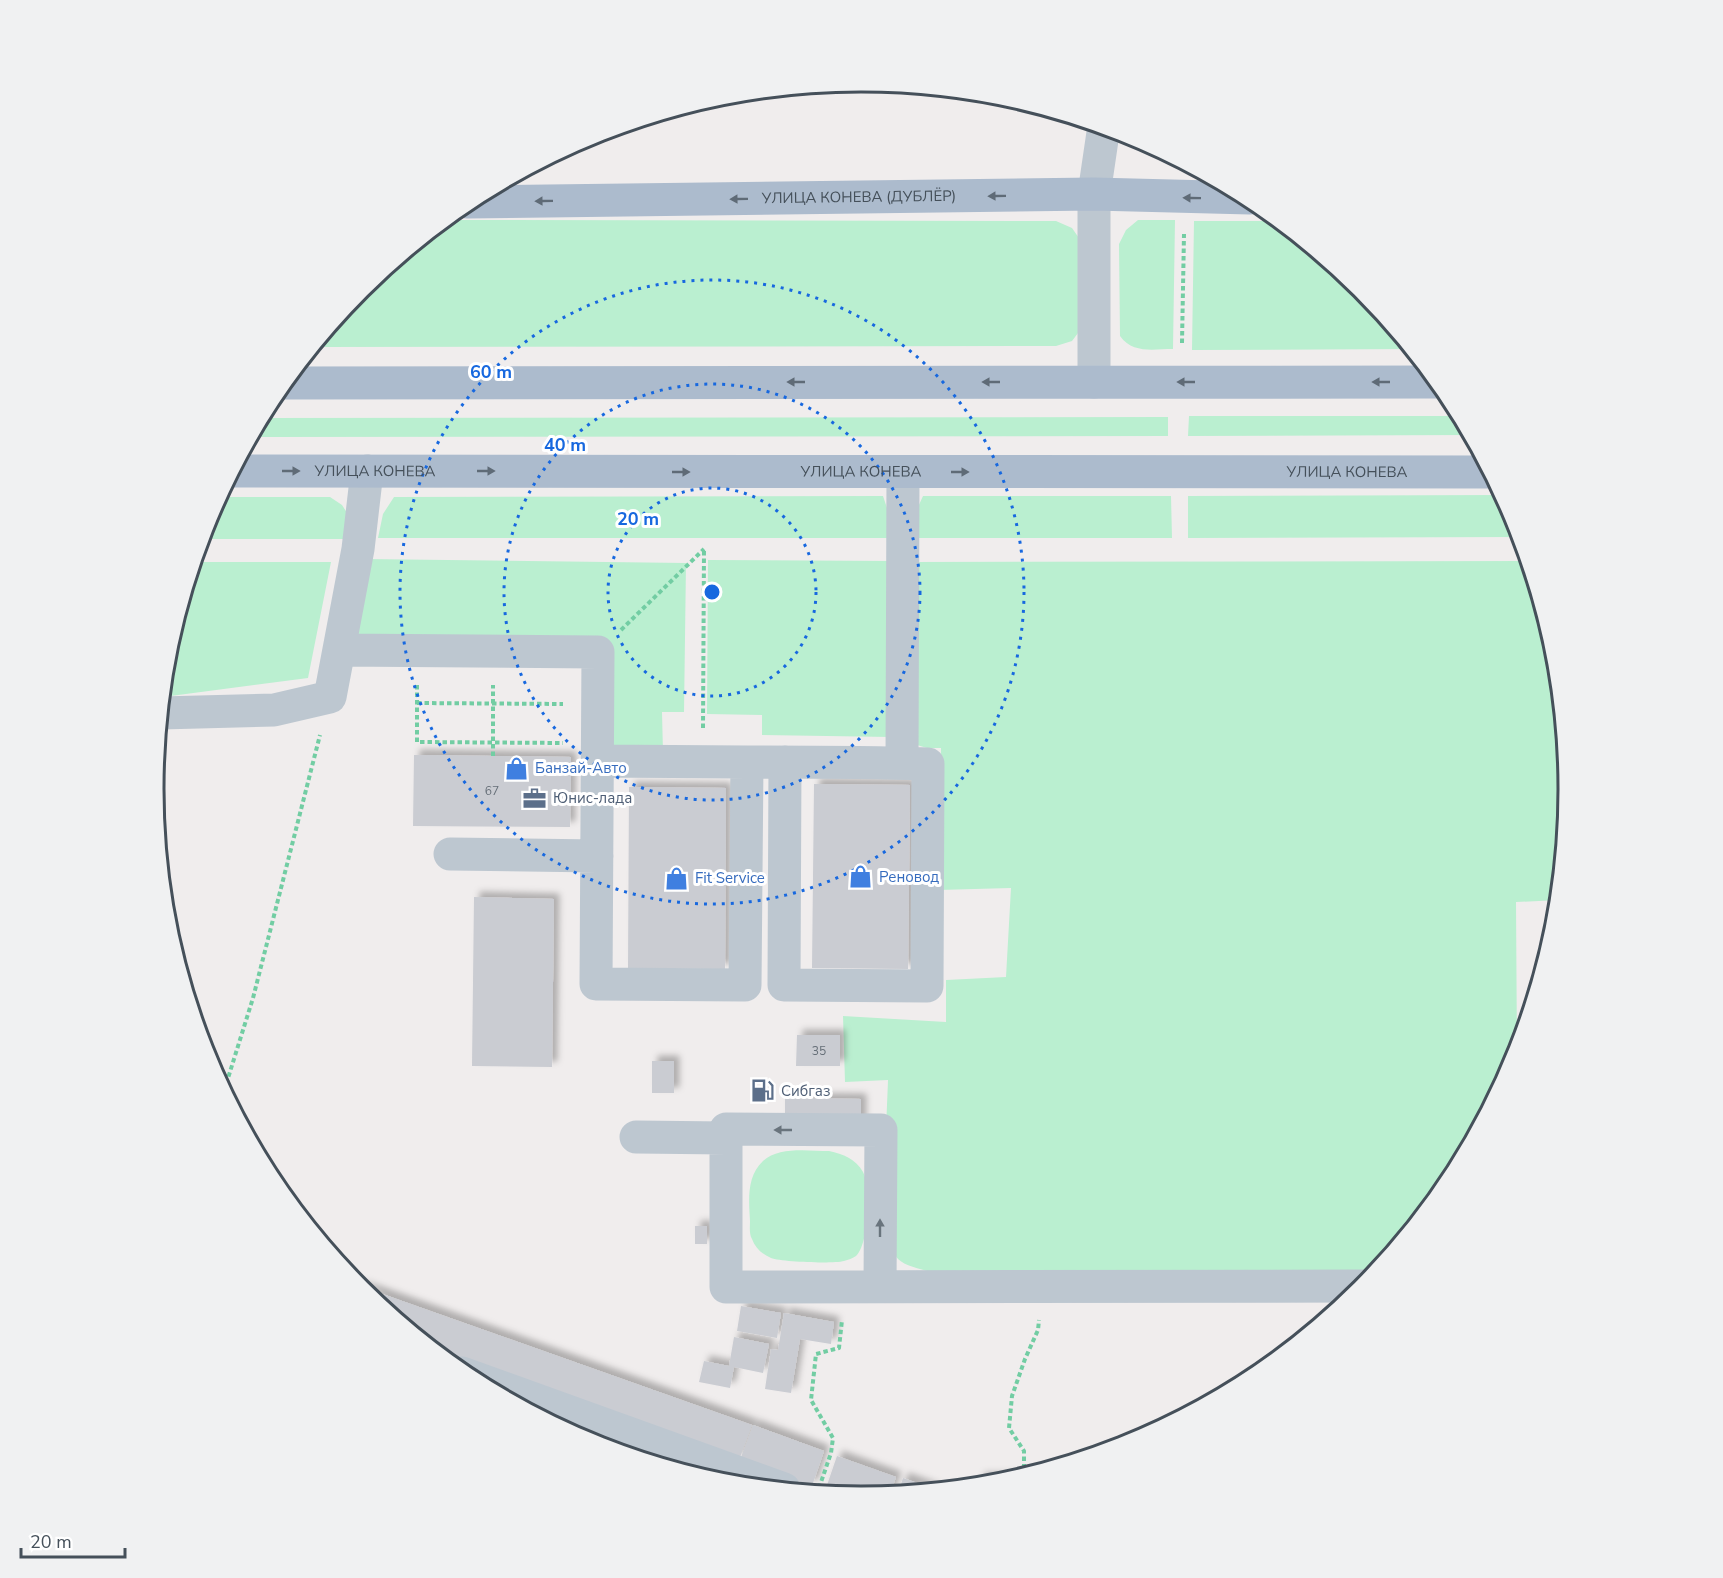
<svg xmlns="http://www.w3.org/2000/svg" width="1723" height="1578" viewBox="0 0 1723 1578" font-family="'Nunito Sans',sans-serif">
  <style>
    .green { fill: #baefd0 }
    .building { fill: #caccd2; filter: url(#shadow) }
    .lines { fill: none; stroke-linecap: round; stroke-linejoin: round }
    .path { stroke: #72cda3; stroke-width: 4; stroke-dasharray: 4.5 3; stroke-linecap: butt }
    .minor { stroke: #bdc7d0; stroke-width: 33 }
    .major { stroke: #acbbcd; stroke-width: 33 }
    .oneway { fill: #5f6b77 }
    .oneway2 { fill: #69747d }
    .ring { fill: none; stroke: #1768df; stroke-width: 3; stroke-dasharray: 3 6 }
    .labels { text-anchor: middle; dominant-baseline: central; stroke-width: 6; stroke-linejoin: round; paint-order: stroke }
    .number-label { font-size: 12px; fill: #666f78 }
    .street-label { font-size: 15px; fill: #45505a; stroke: #fff }
    .shop-label { font-size: 15px; fill: #366cbe; stroke: #fff; text-anchor: start }
    .service-label { font-size: 15px; fill: #4e5e75; stroke: #fff; text-anchor: start }
    .rim { fill: none; stroke: #45505a; stroke-width: 3 }
    .centre { fill: #1768df; stroke: #fff; stroke-width: 3 }
    .ring-label { font-size: 18px; text-anchor: middle; font-weight: bold; fill: #1768df; stroke: #fff; stroke-width: 6; stroke-linejoin: round; paint-order: stroke }
  </style>
  <defs>
    <filter id="shadow"><feDropShadow dx="5.5" dy="-5.5" stdDeviation="3" flood-color="#0004"/></filter>
  </defs>
  <rect width="100%" height="100%" fill="#f0eded"/>
  <path class="green" d="M444,220L1056,221L1072,228L1081,241V329L1072,341L1056,346L313,347L361,288Z
    M1138,220H1175L1173,349C1153,349 1133,354 1120,336L1119,244L1126,230Z
    M1194,221H1280L1362,289L1412,349L1192,350Z
    M1189,416H1461L1471,435L1188,436Z
    M1168,417V436L251,437L261,418Z
    M1503,495L1516,518L1521,537L1188,538V496Z
    M883,496L887,508V538H378L383,514L394,497Z
    M923,496H1171L1172,538H919L918,507Z
    M219,497H330L342,505L351,519L347,539H201L208,518Z
    M364,559L686,563L684,712H662L663,753L611,754L606,650L356,634Z
    M708,560L892,561L891,737L762,735V715L707,714Z
    M1529,561L1556,651L1569,789L1559,900L1516,902L1517,1054L1515,1060L1450,1183L1376,1273L937,1274C926,1270 906,1267 898,1259C879,1237 887,1114 888,1080L845,1082L843,1016L946,1022V980L1006,977L1011,888L938,890L941,748H927L917,745L912,562Z
    M194,562H331L308,678L163,697L167,651Z
    M829,1151C843,1154 856,1159 863,1172C871,1187 869,1244 856,1256C853,1258 848,1260 844,1261C833,1264 782,1262 771,1258C762,1254 755,1248 752,1239C749,1234 750,1227 750,1221C749,1201 746,1177 763,1161C779,1146 809,1151 829,1151Z"/>
  <path class="building" d="M414,755L571,757L570,827L413,826Z
    M814,784L910,785L908,969L812,968Z
    M629,787L726,788L725,969L628,968Z
    M474,897L554,899L552,1067L472,1066Z
    M797,1035H840V1066H796Z
    M652,1061H674V1093H652Z
    M785,1098L861,1099V1129L785,1128Z
    M695,1226H707V1244H695Z
    M357,1285L752,1425L739,1460L438,1353Z
    M741,1306L781,1313L777,1338L737,1331Z
    M784,1313L834,1322L831,1344L800,1339L791,1393L765,1389L771,1349L778,1350Z
    M734,1337L769,1344L763,1373L734,1367L730,1388L699,1382L704,1361L729,1366Z
    M753,1425L824,1451L812,1486L740,1460Z
    M837,1456L896,1477L890,1494L861,1497L847,1496L826,1488Z
    M903,1478L937,1490L898,1493Z
    M979,1478H1015V1479L999,1483L979,1485Z"/>
  <g class="lines">
    <path class="path" d="M1182,343L1184,234
      M621,630L704,549
      M417,685V742L563,743
      M417,703L563,704
      M703,728L704,548
      M493,756V685
      M224,1091L253,998L320,735
      M1024,1476V1451L1009,1428L1012,1396L1025,1359L1038,1330L1039,1320
      M819,1488L831,1453L833,1438L811,1400L816,1354L839,1348L842,1320"/>
    <path class="minor" d="M1094,382V194L1104,126
      M339,650L598,652L596,984L745,985L747,762L597,761
      M161,713L274,710L330,697L358,549L367,471
      M747,762C807,762 868,762 928,764L927,986L784,985L785,762
      M902,763L903,473
      M450,854L597,856
      M636,1137L726,1138
      M880,1286L881,1130L726,1129V1287L1365,1286
      M462,1373L784,1489"/>
    <g class="major">
      <path id="s1" d="M467,202L1094,194L1250,198"/>
      <path d="M284,383L1439,382"/>
      <path id="s2" d="M233,471L1491,472"/>
    </g>
  </g>
  <defs><path id="oneway-solid" d="M-6-.8H1V-3.2L6.5 0L1 3.2V.8H-6Z" transform="scale(1.5)"/></defs>
  <g class="oneway">
    <use href="#oneway-solid" transform="translate(997 196) rotate(179)"/>
    <use href="#oneway-solid" transform="translate(1192 198) rotate(-179)"/>
    <use href="#oneway-solid" transform="translate(739 199) rotate(179)"/>
    <use href="#oneway-solid" transform="translate(544 201) rotate(179)"/>
    <use href="#oneway-solid" transform="translate(796 382) rotate(180)"/>
    <use href="#oneway-solid" transform="translate(991 382) rotate(180)"/>
    <use href="#oneway-solid" transform="translate(1186 382) rotate(-180)"/>
    <use href="#oneway-solid" transform="translate(1381 382) rotate(-180)"/>
    <use href="#oneway-solid" transform="translate(291 471)"/>
    <use href="#oneway-solid" transform="translate(486 471)"/>
    <use href="#oneway-solid" transform="translate(681 472)"/>
    <use href="#oneway-solid" transform="translate(960 472)"/>
  </g>
  <g class="oneway2">
    <use href="#oneway-solid" transform="translate(783 1130) rotate(-180)"/>
    <use href="#oneway-solid" transform="translate(880 1228) rotate(-90)"/>
  </g>
  <g class="ring">
    <circle cx="712" cy="592" r="104"/>
    <circle cx="712" cy="592" r="208"/>
    <circle cx="712" cy="592" r="312"/>
  </g>
  <defs>
    <symbol id="shop-bare" viewBox="-9 -9 18 18"><path d="M-5-2.5h2.3a2.7 3.5 0 0 1 5.4 0H5L5.5 6h-11ZM-1.5-2.5h3a1.5 2.3 0 0 0-3 0Z" fill="#3f7fe0" stroke="#fff" stroke-width="2.5" paint-order="stroke"/></symbol>
    <symbol id="office-bare" viewBox="-9 -9 18 18"><path d="M-6-3h4V-5.5h4V-3h4V5H-6ZM-1-4.5V-3h2v-1.5ZM-6 0V1H6V0Z" fill="#5c6f8a" stroke="#fff" stroke-width="2.5" paint-order="stroke"/></symbol>
    <symbol id="fuel-bare" viewBox="-9 -9 18 18"><path d="M-5.5-6h7V0h2V4h1.3V-2.5L3-4.5l.8-.8L6-3V5H2.5V1h-1V6h-7ZM-4.2-4.7v3.2H.2V-4.7Z" fill="#5c6f8a" stroke="#fff" stroke-width="2.5" paint-order="stroke"/></symbol>
  </defs>
  <g fill-rule="evenodd">
    <use href="#shop-bare" x="500" y="752" width="33" height="33"/>
    <use href="#office-bare" x="518" y="782" width="33" height="33"/>
    <use href="#shop-bare" x="844" y="860" width="33" height="33"/>
    <use href="#shop-bare" x="660" y="862" width="33" height="33"/>
    <use href="#fuel-bare" x="746" y="1074" width="33" height="33"/>
  </g>
  <g class="labels">
    <g class="number-label">
      <text x="492" y="791">67</text>
      <text x="819" y="1051">35</text>
    </g>
    <g class="street-label">
      <text stroke="none"><textPath href="#s1" startOffset="392">УЛИЦА КОНЕВА (ДУБЛЁР)</textPath></text>
      <text stroke="none"><textPath href="#s2" startOffset="142">УЛИЦА КОНЕВА</textPath></text>
      <text stroke="none"><textPath href="#s2" startOffset="628">УЛИЦА КОНЕВА</textPath></text>
      <text stroke="none"><textPath href="#s2" startOffset="1114">УЛИЦА КОНЕВА</textPath></text>
    </g>
    <g class="shop-label">
      <text x="535" y="768">Банзай-Авто</text>
      <text x="879" y="877">Реновод</text>
      <text x="695" y="878">Fit Service</text>
    </g>
    <g class="service-label">
      <text x="553" y="798">Юнис-лада</text>
      <text x="781" y="1091">Сибгаз</text>
    </g>
  </g>
  <path d="M0 0H1723V1578H0ZM164 789a697 697 0 1 1 1394 0a697 697 0 1 1-1394 0Z" fill="#f0f1f2" fill-rule="evenodd"/>
  <path class="rim" d="M164 789a697 697 0 1 1 1394 0a697 697 0 1 1-1394 0Z"/>
  <circle cx="712" cy="592" r="9" class="centre"/>
  <g class="ring-label">
    <text x="491" y="378">60 m</text>
    <text x="565" y="451">40 m</text>
    <text x="638" y="525">20 m</text>
  </g>
  <path d="M21 1548v9h104v-9" fill="none" stroke="#45505a" stroke-width="3"/>
  <text x="30" y="1548" font-size="18" fill="#45505a" stroke="#ffffff" stroke-width="4.5" paint-order="stroke">20 m</text>
</svg>
